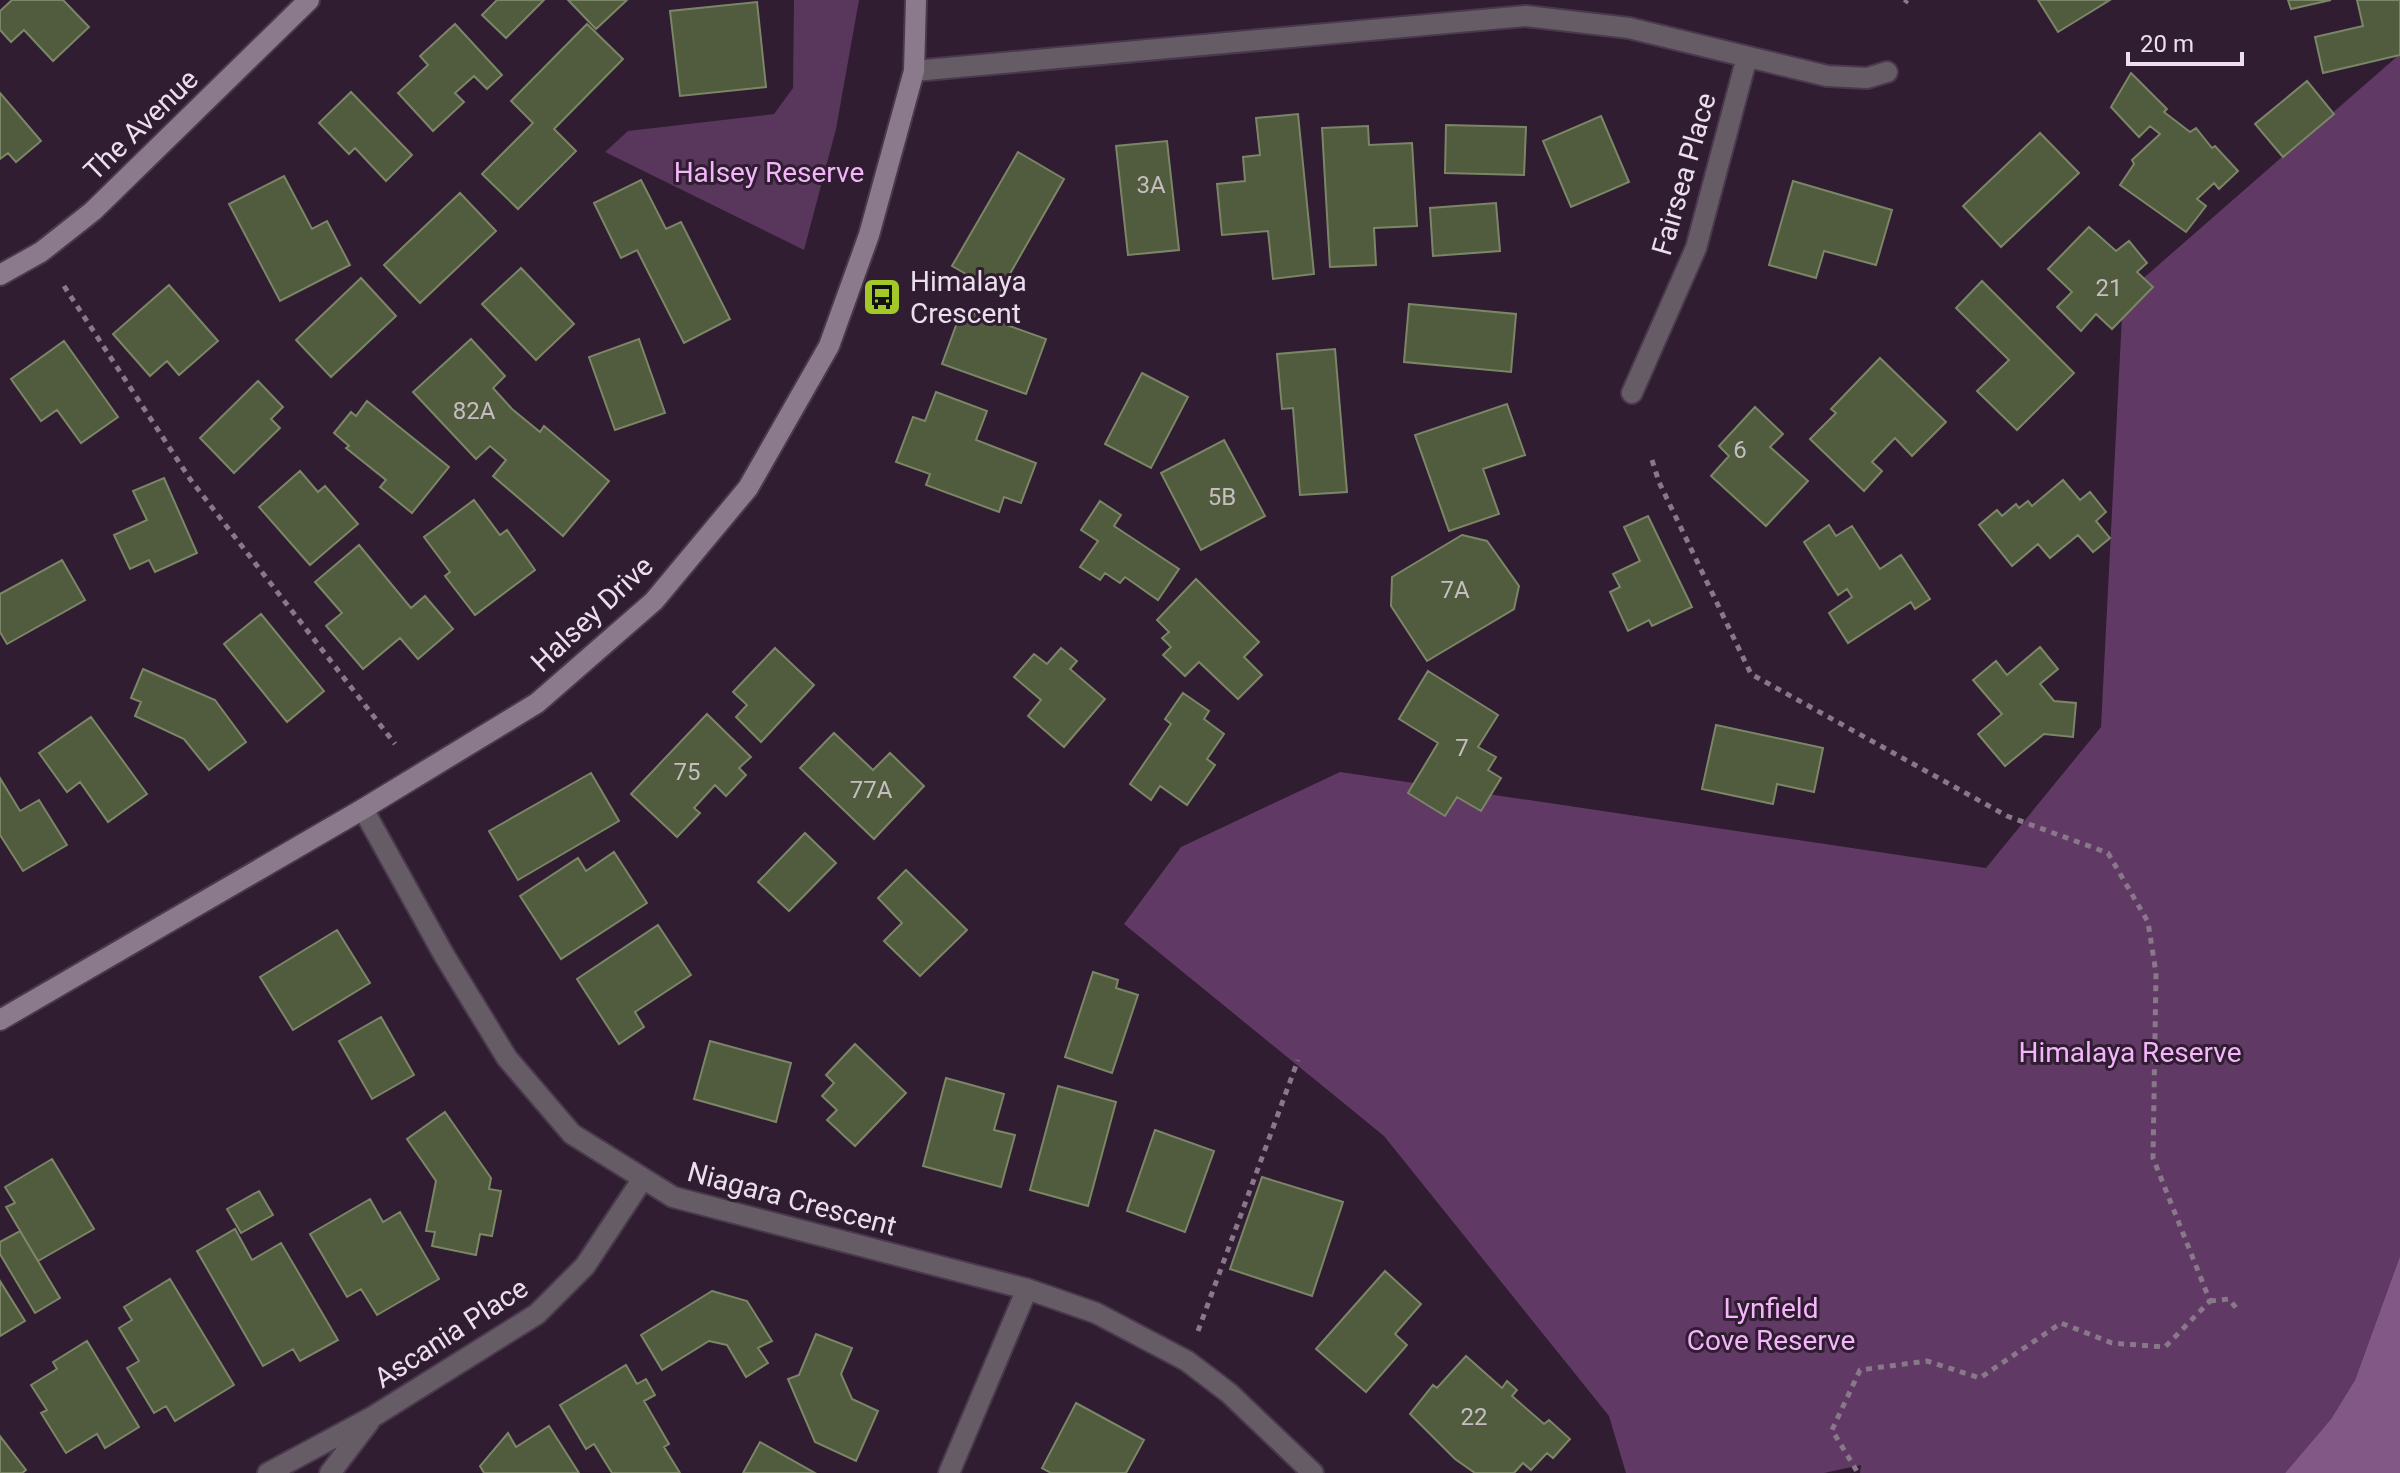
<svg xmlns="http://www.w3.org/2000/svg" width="2400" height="1473" viewBox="0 0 2400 1473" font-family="Roboto,sans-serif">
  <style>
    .green { fill: #59365c }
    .forest { fill: #613965 }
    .water { fill: #825887 }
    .building { fill: #515b3d; stroke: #7b8667; stroke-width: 2 }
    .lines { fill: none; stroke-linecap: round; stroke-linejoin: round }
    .street-casing { stroke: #4a384c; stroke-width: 24 }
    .secondary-casing { stroke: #4a384c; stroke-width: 24 }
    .path { stroke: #887889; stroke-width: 5; stroke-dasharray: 6 6; stroke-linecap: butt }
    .street { stroke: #665c66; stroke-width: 20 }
    .secondary { stroke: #8a7a8b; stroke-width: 20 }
    .labels { text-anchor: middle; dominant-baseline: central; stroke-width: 6; stroke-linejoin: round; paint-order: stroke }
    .number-label { font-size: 24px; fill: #c5bec1 }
    .street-label { font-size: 28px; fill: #ecdfed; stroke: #301d32 }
    .park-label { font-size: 28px; fill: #f5b5fb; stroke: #301d32 }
    .poi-label { font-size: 28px; fill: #ecdfed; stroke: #301d32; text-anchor: start }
  </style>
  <rect width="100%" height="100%" fill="#301d32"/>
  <path class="green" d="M794,0H859L836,129L804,250L605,152L628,131L774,114L793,88Z"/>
  <path class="forest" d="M2400,54V1256L2355,1380L2331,1419L2285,1473H1860L1861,1465L1824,1473H1626L1609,1416L1384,1136L1124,924L1181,847L1340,772L1986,868L2101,727L2123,296Z"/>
  <path class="water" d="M2400,1256V1473H2285L2331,1419L2355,1380Z"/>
  <path class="building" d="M12,0H63L89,27L53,61L24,30L11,42L0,30V11Z
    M497,0H544L506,38L482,15Z
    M568,0H627L596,29Z
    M2038,0H2110L2058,32Z
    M2288,0H2331L2291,9Z
    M2357,0H2400V55L2323,73L2315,37L2363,26Z
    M757,2L766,87L680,96L670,11Z
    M455,24L502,75L487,89L474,76L455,93L464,102L433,131L398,93L428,65L420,56Z
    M587,24L623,59L554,129L576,151L518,209L482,174L533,123L511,101Z
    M2131,73L2167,109L2164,112L2190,132L2196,128L2212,148L2215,146L2238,171L2219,189L2214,183L2197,199L2206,206L2186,232L2120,185L2134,164L2132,160L2160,134L2150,126L2139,137L2111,107Z
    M2307,81L2334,114L2283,157L2255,124Z
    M351,92L412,155L386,181L355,148L349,154L319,123Z
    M0,93L41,141L16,162L8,153L0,159Z
    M1298,114L1314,274L1273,279L1268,231L1222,235L1217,184L1245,181L1243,157L1260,155L1256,118Z
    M1601,116L1629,182L1571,207L1543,141Z
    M1446,125L1526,127L1524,175L1445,173Z
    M1368,126L1369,145L1412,143L1417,226L1374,228L1376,265L1330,267L1322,128Z
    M2040,133L2079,173L2001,247L1963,206Z
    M1167,141L1179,250L1128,255L1116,146Z
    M1018,152L1064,179L999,293L952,266Z
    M284,176L312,229L327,221L350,265L280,301L229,204Z
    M641,180L666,229L681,222L730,319L684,343L637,250L621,258L594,203Z
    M1793,181L1892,210L1876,265L1824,251L1816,278L1769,265Z
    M460,193L496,231L420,303L384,265Z
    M1496,203L1500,251L1433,256L1430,208Z
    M2089,227L2116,251L2129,241L2147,263L2137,272L2153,287L2112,329L2096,314L2081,331L2057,307L2072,292L2048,269Z
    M521,268L574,324L536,360L482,304Z
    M361,278L396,316L331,377L296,340Z
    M1982,281L2074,373L2017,430L1977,391L2009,360L1956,308Z
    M169,285L218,341L179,375L167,361L150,376L113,334Z
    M1409,304L1516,314L1511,372L1404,362Z
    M962,309L1046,339L1026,394L942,364Z
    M471,339L505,376L493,388L512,409L540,432L544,426L609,481L563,536L493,476L506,460L490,446L476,459L413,392Z
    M639,339L665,413L615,430L589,357Z
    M64,341L118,417L81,443L57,410L41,421L11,379Z
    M1335,349L1347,492L1300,495L1293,408L1282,409L1277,354Z
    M1880,358L1946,422L1912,456L1895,438L1872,462L1882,471L1864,491L1810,439L1836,413L1831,409Z
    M1142,373L1188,397L1151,468L1105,444Z
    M258,381L283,407L271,419L280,428L234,473L200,438Z
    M936,392L987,411L976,440L1036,463L1021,503L1004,497L999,512L926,485L930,474L896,462L913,417L925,421Z
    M367,401L449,467L412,513L380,487L386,480L346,448L349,446L334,433L351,412L356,416Z
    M1507,404L1525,455L1483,469L1499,514L1449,531L1415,435Z
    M1755,407L1783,434L1770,447L1808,481L1766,526L1711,476L1729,456L1719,446Z
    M1224,440L1265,516L1201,550L1161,473Z
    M300,471L318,492L325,486L358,524L310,565L259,507Z
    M164,478L197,553L155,572L149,560L130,569L114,535L147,520L133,491Z
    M2063,480L2080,500L2090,492L2106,512L2096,521L2110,538L2093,552L2078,535L2050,558L2038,544L2012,566L1979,525L1997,510L2002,516L2016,504L2019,508L2028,501L2032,506Z
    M474,500L500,535L507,530L535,570L475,615L445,576L450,572L424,537Z
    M1100,501L1121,515L1114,526L1179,569L1158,600L1125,577L1120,583L1105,573L1100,580L1080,567L1098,541L1081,530Z
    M1648,516L1692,607L1652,626L1649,620L1628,631L1610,592L1620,587L1613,574L1640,561L1624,527Z
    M1829,525L1836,536L1852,526L1880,569L1901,555L1930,599L1915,609L1911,602L1848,643L1829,613L1852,597L1847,589L1838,595L1804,542Z
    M1462,535L1487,541L1519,586L1514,609L1427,661L1391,606L1392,577Z
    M359,545L411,608L425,596L453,629L418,659L400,638L363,669L326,626L342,613L315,582Z
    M62,560L85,600L7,644L0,632V594Z
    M1196,579L1259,642L1244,657L1262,675L1238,699L1199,662L1185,676L1163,655L1171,647L1162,638L1169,632L1157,620Z
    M261,614L324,691L287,722L224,644Z
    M2040,647L2058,669L2040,684L2054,701L2076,703L2073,737L2044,734L2005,766L1978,734L2002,714L1973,680L1996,661L2007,675Z
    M775,648L814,685L761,742L736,717L747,705L733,692Z
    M1061,648L1077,661L1070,669L1105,699L1064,747L1028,716L1041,700L1014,677L1034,654L1047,664Z
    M143,669L215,700L246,742L209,770L184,739L135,716L141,702L131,698Z
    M1428,671L1498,715L1478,747L1496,757L1488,770L1501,778L1481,811L1457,797L1445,816L1408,793L1438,743L1399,719Z
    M1183,693L1209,711L1204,719L1224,734L1207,759L1215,765L1187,805L1160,786L1151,800L1130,784L1171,724L1165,719Z
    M707,714L751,757L739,768L746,775L726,796L715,785L694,808L700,813L677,837L631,794Z
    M91,717L147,794L108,822L80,782L67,792L39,753Z
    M1716,725L1823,748L1814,792L1777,784L1773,804L1702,789Z
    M834,733L873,770L890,753L924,786L874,839L800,768Z
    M591,773L619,821L518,880L489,831Z
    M0,778L20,811L39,800L67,845L23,871L0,835Z
    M805,833L836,863L789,911L758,882Z
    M614,852L647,903L561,959L520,896L578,858L586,871Z
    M906,870L967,930L920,976L884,941L902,923L878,898Z
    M658,925L691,975L635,1012L644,1027L619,1044L577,979Z
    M337,930L370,983L293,1030L260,977Z
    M1093,972L1118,980L1116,988L1138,995L1112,1073L1065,1057Z
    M381,1017L414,1075L372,1099L339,1041Z
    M710,1041L791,1063L776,1122L694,1099Z
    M855,1044L906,1093L855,1146L827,1120L837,1110L822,1096L834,1083L826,1075Z
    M946,1078L1004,1094L994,1130L1015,1135L1001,1187L923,1166Z
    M1058,1086L1116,1102L1088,1206L1030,1190Z
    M445,1112L491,1178L489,1189L501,1191L492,1236L480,1234L476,1255L432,1246L435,1232L426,1231L436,1181L407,1139Z
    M1155,1130L1214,1151L1185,1232L1127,1211Z
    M52,1159L94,1229L38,1261L6,1207L15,1203L5,1187Z
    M1262,1177L1343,1202L1312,1296L1230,1269Z
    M259,1191L273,1215L241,1233L227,1209Z
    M370,1199L383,1222L400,1212L439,1279L377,1315L361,1289L347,1297L310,1234Z
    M235,1229L252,1260L281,1243L338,1340L300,1361L293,1349L263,1366L197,1251Z
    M20,1231L60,1298L35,1313L0,1254V1242Z
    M1385,1271L1421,1304L1395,1334L1407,1345L1366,1392L1316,1349Z
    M170,1279L234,1385L175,1421L166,1406L154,1413L127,1368L139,1361L119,1328L132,1320L124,1307Z
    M0,1281L25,1321L0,1336Z
    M712,1291L747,1301L772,1341L758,1348L768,1363L746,1377L727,1345L709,1341L662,1370L641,1335Z
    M816,1334L852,1348L841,1374L852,1399L878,1411L856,1461L815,1442L788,1379L799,1375Z
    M87,1341L139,1427L105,1448L97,1434L66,1453L41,1413L47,1410L31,1385L57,1369L53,1362Z
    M1466,1356L1502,1388L1507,1381L1517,1390L1512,1396L1544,1424L1549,1420L1570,1439L1553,1458L1547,1453L1531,1470L1523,1463L1514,1473H1475L1455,1459L1410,1414L1433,1385L1437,1388Z
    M626,1365L637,1384L646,1379L655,1395L644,1401L669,1444L664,1447L680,1473H612L594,1444L586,1449L560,1405Z
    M1076,1403L1144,1440L1126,1473H1051L1042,1468Z
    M549,1426L579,1473H484L480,1466L508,1433L516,1447Z
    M0,1436L26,1470L22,1473H0Z
    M760,1442L815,1473H743Z"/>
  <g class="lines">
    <defs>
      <path id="street" d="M914,71L1526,16L1629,28L1827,76L1867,78L1887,72
        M1632,393L1696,248L1747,57
        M363,809L444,955L507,1058L572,1134L673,1197L1027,1289L1096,1313L1187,1361L1229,1393L1313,1473
        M268,1473L374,1416L537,1314L585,1266L642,1180
        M330,1473L369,1422
        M949,1473L1027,1289"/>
      <path id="secondary" d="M0,275L41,252L93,211L309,0
        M0,1020L363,809L537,703L654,601L748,488L829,346L869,235L914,71L916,0"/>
    </defs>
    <use href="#street" class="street-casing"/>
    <use href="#secondary" class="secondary-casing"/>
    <path class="path" d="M1905,3L1907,0
      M64,286L190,479L395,744
      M1652,460L1659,482L1751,674L2007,816L2108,853L2148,922L2156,973L2153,1158L2210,1301L2165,1347L2112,1343L2061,1323L1980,1378L1927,1361L1860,1370L1832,1430L1858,1473
      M2210,1301L2229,1299L2237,1309
      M1198,1331L1298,1060"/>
    <use href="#street" class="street"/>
    <use href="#secondary" class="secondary"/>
  </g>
  <defs>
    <symbol id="bus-square" viewBox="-11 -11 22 22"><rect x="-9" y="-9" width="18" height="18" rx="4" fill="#a2c928" stroke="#301d32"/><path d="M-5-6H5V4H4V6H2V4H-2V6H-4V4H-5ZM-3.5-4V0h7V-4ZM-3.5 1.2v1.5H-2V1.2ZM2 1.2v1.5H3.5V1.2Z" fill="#111"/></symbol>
  </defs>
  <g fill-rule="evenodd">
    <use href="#bus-square" x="860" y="275" width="44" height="44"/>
  </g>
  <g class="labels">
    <g class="number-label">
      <text x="1151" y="185">3A</text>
      <text x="2109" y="288">21</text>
      <text x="474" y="411">82A</text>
      <text x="1740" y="450">6</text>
      <text x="1222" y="497">5B</text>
      <text x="1455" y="590">7A</text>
      <text x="1462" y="748">7</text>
      <text x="687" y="772">75</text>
      <text x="871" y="790">77A</text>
      <text x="1474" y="1417">22</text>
    </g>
    <g class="street-label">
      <text transform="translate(141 125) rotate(-44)">The Avenue</text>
      <text transform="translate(1684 174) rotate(-74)">Fairsea Place</text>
      <text transform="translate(592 614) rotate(-43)">Halsey Drive</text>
      <text transform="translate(792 1199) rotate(15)">Niagara Crescent</text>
      <text transform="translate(451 1333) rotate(-33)">Ascania Place</text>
    </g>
    <g class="park-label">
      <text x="769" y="172">Halsey Reserve</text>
      <text x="2130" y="1052">Himalaya Reserve</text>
      <text x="1771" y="1308">Lynfield<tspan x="1771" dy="32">Cove Reserve</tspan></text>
    </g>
    <g class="poi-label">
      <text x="910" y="281">Himalaya<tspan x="910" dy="32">Crescent</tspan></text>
    </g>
  </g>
  <path d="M2128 52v12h114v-12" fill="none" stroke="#ecdfed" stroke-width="4"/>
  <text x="2140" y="52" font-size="24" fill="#ecdfed" stroke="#301d32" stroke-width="6" paint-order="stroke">20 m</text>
</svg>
